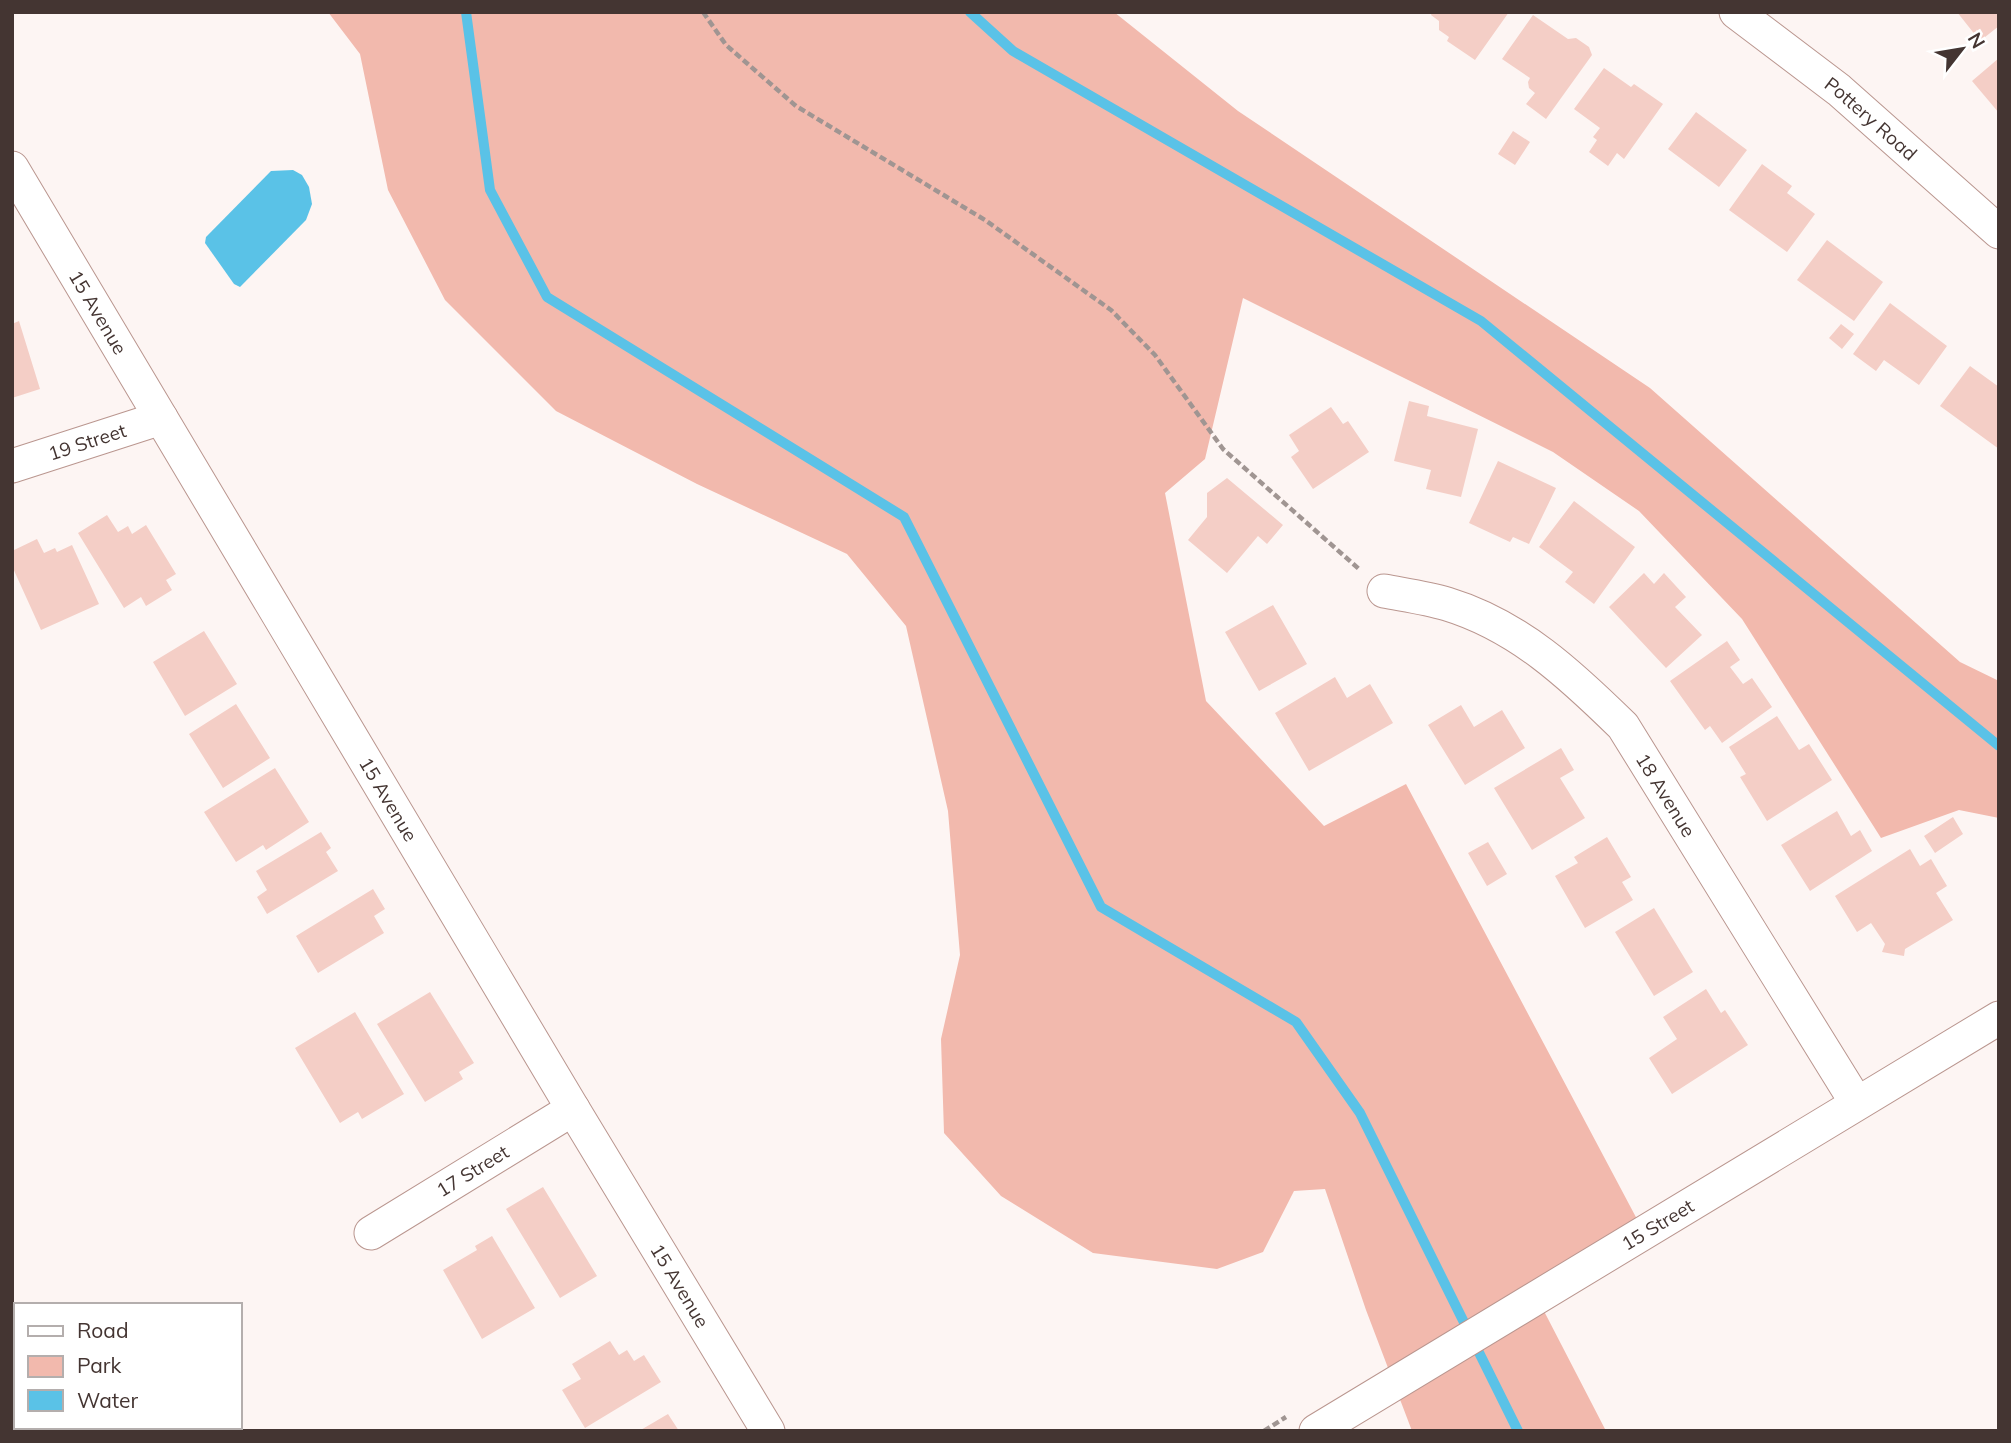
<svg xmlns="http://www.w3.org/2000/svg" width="2011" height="1443" viewBox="0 0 2011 1443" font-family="Mulish,sans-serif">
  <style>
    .green { fill: #f2b9ad }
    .water { fill: #5ac2e7 }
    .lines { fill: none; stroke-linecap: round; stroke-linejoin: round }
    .stream { stroke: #5ac2e7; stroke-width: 10 }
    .building { fill: #f4cec6 }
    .minor-casing { stroke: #ba968f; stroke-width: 35 }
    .path { stroke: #a09592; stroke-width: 4.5; stroke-dasharray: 7 3.5; stroke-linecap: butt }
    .minor { stroke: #fff; stroke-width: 33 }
    .labels { text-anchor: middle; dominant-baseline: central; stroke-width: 5; stroke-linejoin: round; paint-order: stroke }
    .street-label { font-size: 19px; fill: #443532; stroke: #fff }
  </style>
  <rect width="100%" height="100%" fill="#fdf5f3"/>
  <path class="green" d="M328,12H1114L1238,111L1650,388L1960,662L1999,681V818L1959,810L1881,838L1742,619L1639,511L1553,452L1243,298L1205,459L1165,493L1206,701L1324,826L1406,784L1638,1221L1531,1286L1606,1431H1412L1366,1310L1325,1189L1294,1191L1263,1252L1217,1269L1093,1253L1001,1196L944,1133L941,1039L960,955L948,811L906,626L847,554L697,484L556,411L445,300L388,190L360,54Z"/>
  <path class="water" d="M293,170L302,175L309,187L312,204L306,220L240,287L234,284L205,243L206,237L271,171Z"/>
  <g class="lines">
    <path class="stream" d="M466,12L490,190L547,297L904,517L1101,907L1296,1022L1360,1113L1518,1431
      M970,12L1013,51L1481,321L1999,746"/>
  </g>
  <path class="building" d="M1432,12H1509L1475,60L1447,41L1449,37L1439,30V21L1431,15Z
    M1957,12H1999V26L1980,41Z
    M1533,15L1568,39L1576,38L1589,47L1592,55L1546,119L1526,104L1535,93L1529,88L1528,82L1530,78L1502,59Z
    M1999,58V113L1972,81Z
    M1604,68L1631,87L1634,84L1663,104L1624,159L1617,153L1608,166L1589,152L1597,140L1593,137L1600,128L1574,109Z
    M1696,112L1747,150L1719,187L1668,149Z
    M1513,131L1530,142L1515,165L1498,154Z
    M1762,164L1792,186L1787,193L1815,214L1787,252L1729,210Z
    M1827,240L1883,282L1854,321L1797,280Z
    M1890,303L1947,346L1919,385L1884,360L1876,371L1853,354Z
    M19,321L40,389L12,398V324Z
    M1841,324L1854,334L1842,349L1829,338Z
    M1970,366L1999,387V449L1940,406Z
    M1409,401L1429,406L1427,416L1478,429L1461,497L1426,489L1431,470L1394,461Z
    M1331,407L1343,424L1348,421L1369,452L1313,489L1291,457L1299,451L1289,435Z
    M1498,461L1556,488L1529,544L1513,537L1510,542L1469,523Z
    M1227,478L1283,525L1267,544L1258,536L1227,573L1188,540L1207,517V493Z
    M1574,501L1635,547L1594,604L1565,582L1573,572L1539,547Z
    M107,515L118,532L128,526L132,534L146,525L176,574L166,580L172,590L146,606L141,597L124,608L78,533Z
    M37,539L44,553L55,548L57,552L72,545L99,604L41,630L12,566V551Z
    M1644,573L1654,584L1664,573L1686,597L1675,607L1702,635L1666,668L1609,607Z
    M1273,605L1307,664L1259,691L1225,632Z
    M204,631L237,684L185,716L153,662Z
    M1727,641L1740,660L1730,667L1743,684L1752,678L1772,707L1722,743L1710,726L1705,730L1670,681Z
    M1335,677L1347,698L1370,684L1393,723L1309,771L1275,713Z
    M236,704L270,758L223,788L189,734Z
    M1461,705L1474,727L1502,710L1525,748L1465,785L1428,725Z
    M1777,716L1799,750L1809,744L1832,780L1767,821L1740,777L1746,774L1729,747Z
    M1561,748L1574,770L1560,778L1585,818L1532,850L1494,788Z
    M275,768L309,822L266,850L263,845L236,862L204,812Z
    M1837,811L1851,836L1860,830L1872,851L1810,891L1781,845Z
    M1953,817L1963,834L1935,853L1924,836Z
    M321,832L331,848L326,852L338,871L267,914L257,897L267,890L256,871Z
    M1607,837L1631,877L1622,882L1633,900L1585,928L1555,876L1578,863L1574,857Z
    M1488,842L1507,874L1487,886L1468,853Z
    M1910,849L1920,866L1931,859L1947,886L1936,893L1953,920L1905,949L1904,956L1882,952L1885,944L1871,923L1857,932L1835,896Z
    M373,889L385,909L374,916L384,933L318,973L296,936Z
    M1654,908L1693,972L1654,996L1615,932Z
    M1706,989L1721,1013L1725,1010L1748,1045L1672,1094L1649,1058L1677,1039L1663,1017Z
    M430,992L474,1063L459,1072L463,1079L425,1102L377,1024Z
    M355,1012L404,1094L362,1119L358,1112L340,1123L295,1048Z
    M543,1187L597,1276L560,1298L506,1209Z
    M492,1236L535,1308L482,1339L443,1270L477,1250L475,1246Z
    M610,1341L619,1355L627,1350L634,1361L644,1355L661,1382L585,1428L562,1390L581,1379L572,1364Z
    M668,1414L679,1431H639Z"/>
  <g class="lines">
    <defs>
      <g id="minor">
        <path id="s1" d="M1736,12L1839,90L1999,232"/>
        <path id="s2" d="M12,168L573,1109L768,1431"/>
        <path id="s3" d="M12,466L161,418"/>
        <path id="s4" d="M1384,591C1405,595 1427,598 1447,604C1519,626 1571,675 1623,726L1856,1102"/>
        <path id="s5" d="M371,1233L573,1109"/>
        <path id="s6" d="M1316,1431L1999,1018"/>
      </g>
    </defs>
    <use href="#minor" class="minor-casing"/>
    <path class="path" d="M703,12L726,45L796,106L985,220L1111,310L1155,355L1223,449L1359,569
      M1264,1431L1286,1417"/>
    <use href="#minor" class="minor"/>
  </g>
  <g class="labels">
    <g class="street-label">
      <text stroke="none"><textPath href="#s1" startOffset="172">Pottery Road</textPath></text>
      <text stroke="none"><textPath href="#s2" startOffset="168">15 Avenue</textPath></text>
      <text stroke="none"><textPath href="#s3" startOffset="79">19 Street</textPath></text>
      <text stroke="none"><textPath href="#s4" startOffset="362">18 Avenue</textPath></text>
      <text stroke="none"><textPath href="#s2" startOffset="735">15 Avenue</textPath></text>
      <text stroke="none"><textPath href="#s5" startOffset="119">17 Street</textPath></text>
      <text stroke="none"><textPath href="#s6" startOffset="399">15 Street</textPath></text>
      <text stroke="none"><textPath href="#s2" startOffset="1302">15 Avenue</textPath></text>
    </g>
  </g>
  <rect width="2011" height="1443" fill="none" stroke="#443532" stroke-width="28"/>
  <rect x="14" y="1303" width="228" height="126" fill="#ffffff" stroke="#b4aead" stroke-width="2"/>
  <rect x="28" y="1326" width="35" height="10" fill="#ffffff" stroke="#b4aead" stroke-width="2"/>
  <text x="77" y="1338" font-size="21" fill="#443532">Road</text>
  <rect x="28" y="1356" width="35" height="21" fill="#f2b9ad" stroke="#b4aead" stroke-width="2"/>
  <text x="77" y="1373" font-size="21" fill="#443532">Park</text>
  <rect x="28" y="1390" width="35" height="21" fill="#5ac2e7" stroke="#b4aead" stroke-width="2"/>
  <text x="77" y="1408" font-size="21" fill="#443532">Water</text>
  <g transform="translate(1962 49) rotate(59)" stroke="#ffffff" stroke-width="5" paint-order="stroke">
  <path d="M0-5L12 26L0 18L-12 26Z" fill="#443532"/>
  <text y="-10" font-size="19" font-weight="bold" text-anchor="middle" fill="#443532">N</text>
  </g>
</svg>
